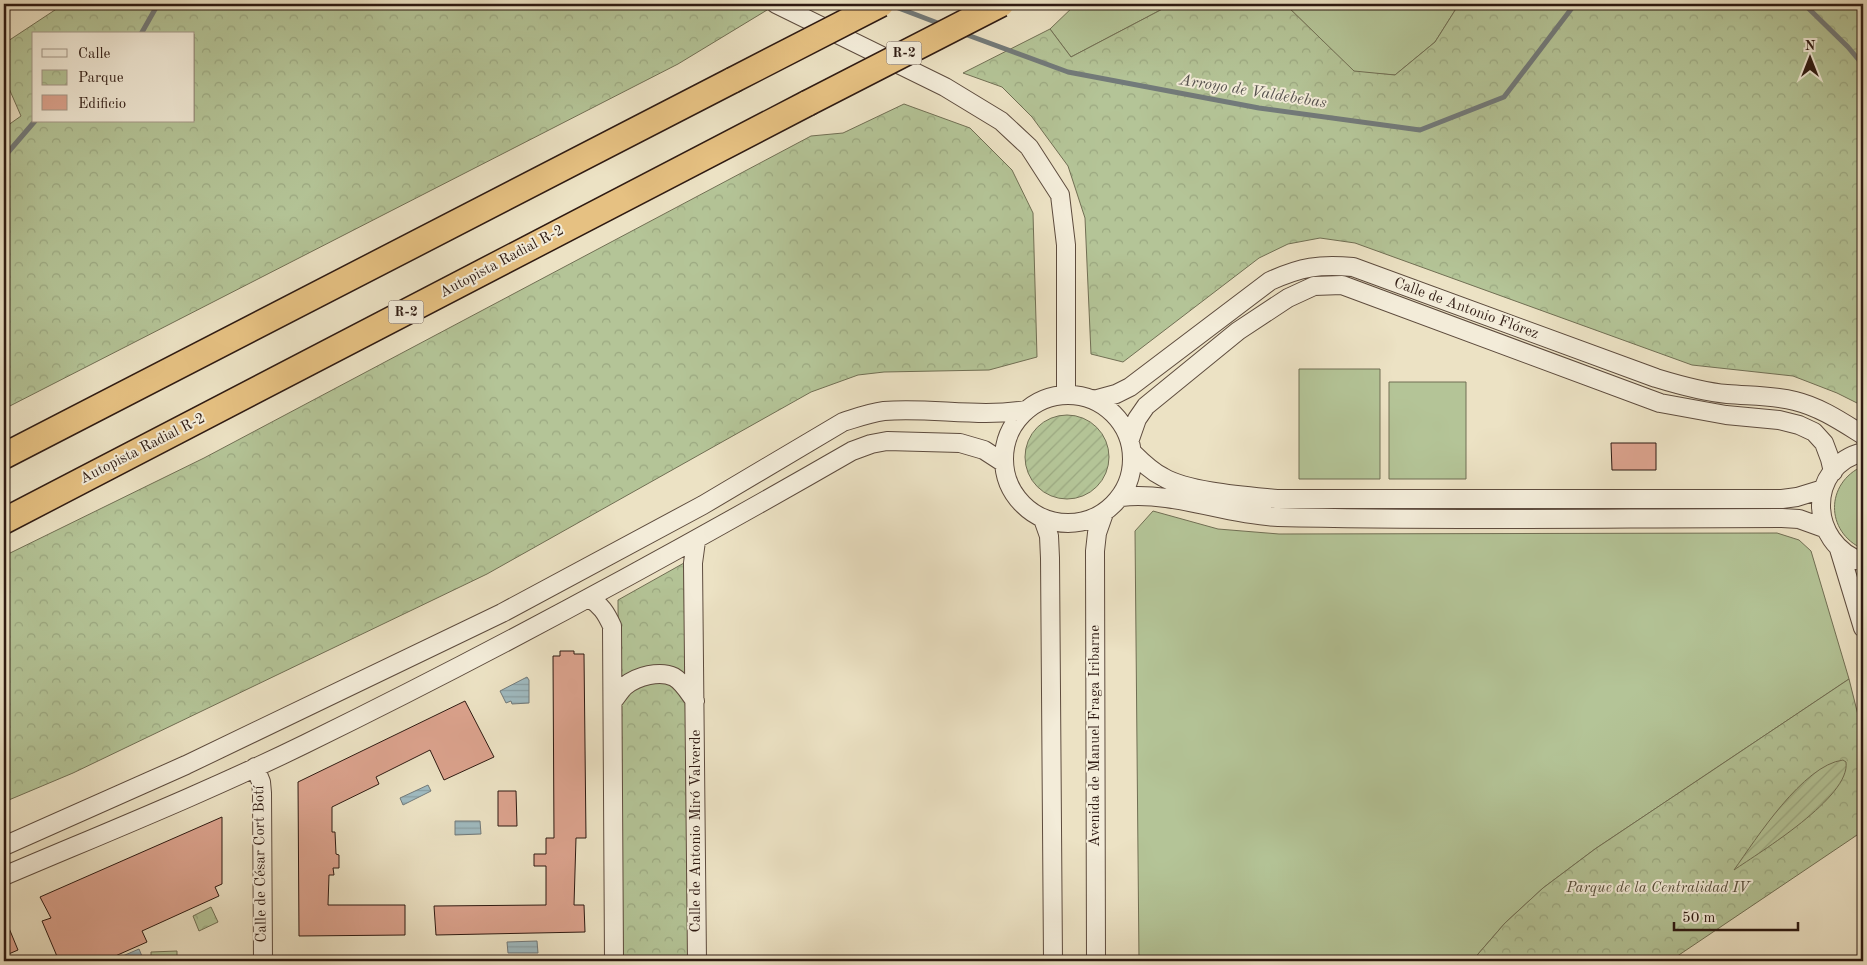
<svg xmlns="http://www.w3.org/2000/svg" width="1867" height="965" viewBox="0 0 1867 965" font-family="'Old Standard TT',serif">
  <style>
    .grass { fill: #b4c497; stroke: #716f54 }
    .park { fill: url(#park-crowns); stroke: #716f54; fill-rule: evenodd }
    .garden { fill: url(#garden-furrows); stroke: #716f54 }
    .water { fill: url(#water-rules); stroke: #727a7a }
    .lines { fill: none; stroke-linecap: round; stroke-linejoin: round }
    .stream { stroke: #727a7a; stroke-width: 5 }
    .building { fill: #dca38e; stroke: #2e1a12 }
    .minor-casing { stroke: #5e4c3e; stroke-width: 20 }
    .highway-casing { stroke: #2e1a12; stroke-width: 28 }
    .minor { stroke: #f3ecd9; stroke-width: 18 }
    .highway { stroke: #e6c182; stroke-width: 25 }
    .highway-bridge-casing { stroke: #2e1a12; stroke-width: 28; stroke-linecap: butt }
    .highway-bridge { stroke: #e6c182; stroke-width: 25 }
    .labels { text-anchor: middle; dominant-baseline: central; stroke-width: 4; stroke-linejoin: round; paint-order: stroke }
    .shield { fill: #f3ecd9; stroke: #69594e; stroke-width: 1 }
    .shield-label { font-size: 14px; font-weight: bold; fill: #2e1a12 }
    .street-label { font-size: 15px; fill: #2e1a12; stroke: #f3ecd9 }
    .park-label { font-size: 15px; font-style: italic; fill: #564d3a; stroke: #f3ecd9 }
    .water-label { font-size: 16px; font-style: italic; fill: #56524f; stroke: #f3ecd9 }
  </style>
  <defs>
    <pattern id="park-crowns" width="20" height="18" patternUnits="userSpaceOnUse" patternTransform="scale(1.25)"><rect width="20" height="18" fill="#b4c497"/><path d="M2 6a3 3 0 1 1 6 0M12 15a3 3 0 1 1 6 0" fill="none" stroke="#9ba881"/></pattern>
    <pattern id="garden-furrows" width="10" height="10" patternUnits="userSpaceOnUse" patternTransform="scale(1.25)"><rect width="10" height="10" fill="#b4c497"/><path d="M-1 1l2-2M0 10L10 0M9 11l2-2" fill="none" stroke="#9ba881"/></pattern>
    <pattern id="water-rules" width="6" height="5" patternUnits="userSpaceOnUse" patternTransform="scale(1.25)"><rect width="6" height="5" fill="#9fbac0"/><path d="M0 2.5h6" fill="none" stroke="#899fa4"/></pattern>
  </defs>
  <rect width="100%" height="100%" fill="#ece2c4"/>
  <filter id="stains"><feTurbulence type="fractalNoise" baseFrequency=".004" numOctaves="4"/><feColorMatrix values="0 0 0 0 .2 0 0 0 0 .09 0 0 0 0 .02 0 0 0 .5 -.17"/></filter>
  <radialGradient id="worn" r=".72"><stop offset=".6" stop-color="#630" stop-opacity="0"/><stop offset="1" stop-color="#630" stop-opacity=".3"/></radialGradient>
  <path class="grass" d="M1076,4H1172L1071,57L1050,29Z
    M1285,4H1459L1435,42L1395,75L1354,72Z
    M1299,369H1380V479H1299Z
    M1389,382H1466V479H1389Z
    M1863,466V549C1825,532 1825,483 1863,466Z
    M1153,511L1218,529L1279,534L1777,533L1799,540L1811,551L1849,679L1595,849L1543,888L1505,923L1472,961H1139L1135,531Z
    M177,951V961H151V952Z"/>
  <path class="park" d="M64,4H777L678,64L4,409V128L21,116L4,77L5,43ZM34,34H194V121H34Z
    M1172,4H1285L1354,71L1395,75L1435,42L1459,4H1863V406L1837,393L1793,376L1692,365L1355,243L1320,238L1288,244L1259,258L1123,362L1091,354L1085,218L1068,166L1032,117L1002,87L963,73L1050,29L1071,57Z
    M904,104L970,128L1012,170L1033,213L1037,357L989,370L884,372L858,375L811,392L487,574L73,773L4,802V556L204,458L811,136L843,133Z
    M684,563L688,961H620L618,600Z
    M1849,679L1863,735V831L1670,961H1472L1505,923L1543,888L1595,849Z
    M211,907L218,922L199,931L193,916Z"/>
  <path class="garden" d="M1025 457a42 42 0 1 1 84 0a42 42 0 1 1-84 0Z
    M1843,760L1846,762C1851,797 1760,852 1734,870C1756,839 1803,765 1843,760Z"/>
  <path class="water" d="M527,677L529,680V703L512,704L511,701L506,703L500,691Z
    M428,785L431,791L403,805L400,798Z
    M455,821H480L481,834L455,835Z
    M537,941L538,953H508L507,942Z
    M139,949L144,961H111Z"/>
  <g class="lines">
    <path class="stream" d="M888,4L943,25
      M1804,4L1848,47L1863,65
      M962,33L1068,72L1259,108L1420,130L1504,97L1575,4
      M141,34L158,4
      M4,157L35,121"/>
  </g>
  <path class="building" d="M1611,443H1656V470H1612Z
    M560,651H574V654H584L586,838H576L574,905H584L585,932L436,935L434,906L546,905V866H534V854H546V838H554L553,656H560Z
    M465,701L494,757L444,780L430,750L376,777L379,784L332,807V832H335L336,854L339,855V868H333L334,875H329L328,905H405V935L299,936L298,782Z
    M498,791H516L517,826H498Z
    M222,817V884L215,887L219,896L142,931L147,942L104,961H82L80,957L71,961H59L42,921L51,918L40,897Z
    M4,916L18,950L4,956Z"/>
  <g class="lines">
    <defs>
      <path id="minor" d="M776,4L945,87L1001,121L1029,147L1060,195L1066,245V394
        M1004 459a64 64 0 1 1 128 0a64 64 0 1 1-128 0Z
        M1094,400L1116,394L1130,387L1270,281C1301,267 1319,264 1353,267L1656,378C1679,385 1703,392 1727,394C1750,396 1772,395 1795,401C1820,407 1842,422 1863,435
        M1130,439L1137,419L1146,406L1238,331L1288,298L1314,286L1342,285L1660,403L1726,415L1779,420L1799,425L1814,432L1824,443L1830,459L1833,472
        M1863,452C1807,466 1807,543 1863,562
        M1133,453C1142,462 1151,471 1163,477C1188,492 1247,496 1277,499H1782L1797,497L1823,489
        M1121,497C1174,491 1225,515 1278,517C1446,521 1614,518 1782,518L1799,519L1824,528
        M1043,519L1049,536L1050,558L1053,961
        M696,541L693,563L697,961
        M1839,549L1863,628
        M589,598C601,605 606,613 612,626L614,961
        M613,701C617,696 621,690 625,686C637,676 660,670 674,677C683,682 689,693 695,701
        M255,767L261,782L262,793L263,961
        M4,846L186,765L502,613L703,505L843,422C856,418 869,413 884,411C931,407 978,418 1026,410
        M4,876C105,833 207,792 305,744C491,653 673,554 852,451L871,444L887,441L960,443L984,450L1004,463
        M1096,961L1095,551L1097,533L1104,513"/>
      <path id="highway" d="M4,456L733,80
        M4,521L808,103"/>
    </defs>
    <use href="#minor" class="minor-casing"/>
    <use href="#highway" class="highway-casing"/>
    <use href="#minor" class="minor"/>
    <use href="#highway" class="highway"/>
    <defs>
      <path id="highway-bridge" d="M733,80L881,4
        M808,103L1001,4"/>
    </defs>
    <use href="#highway-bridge" class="highway-bridge-casing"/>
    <use href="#highway-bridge" class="highway-bridge"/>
  </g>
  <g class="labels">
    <g class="shield">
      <rect x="886.5" y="41.5" width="35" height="23" rx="4"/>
      <rect x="388.5" y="300.5" width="35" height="23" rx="4"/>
    </g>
    <g class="shield-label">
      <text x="904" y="53">R-2</text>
      <text x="406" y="312">R-2</text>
    </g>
    <g class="street-label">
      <text transform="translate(502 262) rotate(-28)">Autopista Radial R-2</text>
      <text transform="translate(1466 309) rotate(20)">Calle de Antonio Flórez</text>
      <text transform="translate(143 449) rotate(-27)">Autopista Radial R-2</text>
      <text transform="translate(1095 736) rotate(-90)">Avenida de Manuel Fraga Iribarne</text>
      <text transform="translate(696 831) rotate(-90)">Calle de Antonio Miró Valverde</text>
      <text transform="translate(261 864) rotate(-91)">Calle de César Cort Botí</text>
    </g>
    <g class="park-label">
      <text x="1658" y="888">Parque de la Centralidad IV</text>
    </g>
    <g class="water-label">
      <text transform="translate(1253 92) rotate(9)">Arroyo de Valdebebas</text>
    </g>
  </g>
  <rect width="1867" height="965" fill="none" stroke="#ece2c4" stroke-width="20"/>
  <rect x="5" y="5" width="1857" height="955" fill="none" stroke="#2e1a12" stroke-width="2.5"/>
  <rect x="10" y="10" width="1847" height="945" fill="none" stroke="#2e1a12"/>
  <rect x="32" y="32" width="162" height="90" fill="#f3ecd9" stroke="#a49889"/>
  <rect x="42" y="49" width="25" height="8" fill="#f3ecd9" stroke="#a49889"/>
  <text x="78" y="58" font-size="15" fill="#2e1a12">Calle</text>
  <rect x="42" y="70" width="25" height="15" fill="url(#park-crowns)" stroke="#a49889"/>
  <text x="78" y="82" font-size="15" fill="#2e1a12">Parque</text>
  <rect x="42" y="95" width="25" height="15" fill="#dca38e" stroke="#a49889"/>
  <text x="78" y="108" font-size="15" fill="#2e1a12">Edificio</text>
  <g transform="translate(1810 58)" stroke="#f3ecd9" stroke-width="4" paint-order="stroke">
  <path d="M0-4L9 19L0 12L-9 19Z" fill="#2e1a12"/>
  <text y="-8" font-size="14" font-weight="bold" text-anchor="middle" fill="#2e1a12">N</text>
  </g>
  <path d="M1674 922v8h124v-8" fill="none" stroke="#2e1a12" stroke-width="2.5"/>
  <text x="1682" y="922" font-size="15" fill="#2e1a12" stroke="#f3ecd9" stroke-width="4" paint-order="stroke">50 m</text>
  <rect width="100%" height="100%" filter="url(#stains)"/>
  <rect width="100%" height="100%" fill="url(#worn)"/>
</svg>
